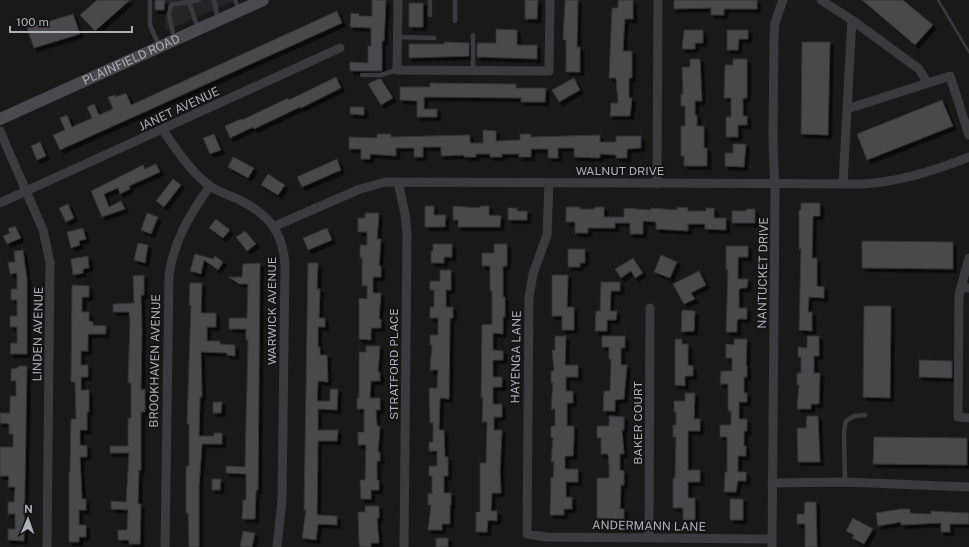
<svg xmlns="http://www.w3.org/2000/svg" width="969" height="547" viewBox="0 0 969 547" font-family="'Public Sans',sans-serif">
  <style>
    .built { fill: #252527 }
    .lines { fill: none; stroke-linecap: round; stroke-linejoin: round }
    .stream { stroke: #343c42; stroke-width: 2.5 }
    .building { fill: #48494c; stroke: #333336; filter: url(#shadow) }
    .service { stroke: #3a3b3f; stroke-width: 4.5 }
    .minor { stroke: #3a3b3f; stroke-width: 9 }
    .secondary { stroke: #494a4f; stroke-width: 12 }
    .labels { text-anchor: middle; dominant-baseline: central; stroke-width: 3.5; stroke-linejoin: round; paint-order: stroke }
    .street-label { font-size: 12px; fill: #adb1b8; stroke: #141415 }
  </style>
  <defs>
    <filter id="shadow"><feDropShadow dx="3.5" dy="3.5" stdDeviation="0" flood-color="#0009"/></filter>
  </defs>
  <rect width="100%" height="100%" fill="#19191a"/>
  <path class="built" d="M165,0H236L165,31Z"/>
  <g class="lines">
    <path class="stream" d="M938,0L969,52"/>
  </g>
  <path class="building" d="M97,0H130L95,31L80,15Z
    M155,0H165L164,10H155Z
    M372,0H386L384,41H382V71H350V62L368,63V46H371V28L350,27L351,13L359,14V16H372Z
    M525,0H538L537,19H525Z
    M565,0H578L577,47H580V72H566V40H563Z
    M618,0H633V19H625L624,32L623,51H632V78H629V98H632L630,116H610L611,103H618L616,78H609L612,8H618Z
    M674,0H757V9H724V15H711V8L674,9Z
    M862,0H903L933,25L915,45Z
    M409,3H423V27H409Z
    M337,11L342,23L60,150L53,135L65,130L60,118L67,115L72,127L92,118L87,107L94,104L99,115L113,109L108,97L115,95L116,97L126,93L131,105Z
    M73,14L80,34L34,48L27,28Z
    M496,29L517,30V45H537V59L477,57V43H496Z
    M684,30H703V43H695V49H682Z
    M727,30H748V39H739L738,50H727Z
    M444,42L469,43V56L409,58V44H444Z
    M802,42H830L828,135L801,134Z
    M690,59H700L702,101H695V115H697V126H704V148H707V166H684V156H681V126H685V106H681V94H683L682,67H690Z
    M733,59H747V98H743V116H747V125H738V137H726V117H731V98H724L725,65H733Z
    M336,77L341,88L301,108L300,107L254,129L253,127L230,138L225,126L241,119L242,120L288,98L289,100Z
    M574,78L580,90L559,102L552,90Z
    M378,79H381L393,98L381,105L368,84Z
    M430,83L516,84V88H546L545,102H521V98L424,97V109H437V117H417V101L400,100V87H430Z
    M942,100L953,126L867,160L857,134Z
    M350,107H364V115L350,114Z
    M483,130L496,131V141L520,140V134H531V137L600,135V142H616V136H641V148L627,149V158H616V155L600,154V158L574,157V148H558V158H548V149H531V157H519V154H502V157H490V154H476V157H464V155L441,156V147H423V157H414V148H396V156L370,154V159H361V149H349V137L377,138V134H391V137L470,135V143H483Z
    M214,134L221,150L210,154L203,138Z
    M40,142L46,156L37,160L31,146Z
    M733,144H746L744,167L725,166V153H733Z
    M233,157L254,168L248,178L228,167Z
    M337,159L341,170L302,187L297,177Z
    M156,164L160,172L129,186L130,189L120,194L118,188L104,194L109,207L121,201L125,209L102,217L91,191L143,165L145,169Z
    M268,174L285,185L278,195L261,185Z
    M173,179L181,185L164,207L156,201Z
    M801,203H820V216H813L812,258H817V286L824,287V298L809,297L808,312H812V331L799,330L801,249H799V210H801Z
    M68,204L74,218L66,222L59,208Z
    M425,206H434V215H446L445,227H425Z
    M453,206L480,208V206H489V215L501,216L500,227H458V220H453Z
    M566,207H580V209H595V207H604V217H624V208L651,210V208L677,210V207L688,208V211H706V208H714V218H726V230L705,229V224H688V231L656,229V222L643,221V234H630V223H615V228H588V233H575V222H566Z
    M508,208H517V211H527V220H508Z
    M746,209H755V223H732V211H746Z
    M147,213L158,217L151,234L141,230Z
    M365,213H379L377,239H381L379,266H381V277H373V293H381L379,319H381V328H371V340L359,339V298L367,299V286H362V258H360V245H367V232H358V218H365Z
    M216,219L230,230L223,238L209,228Z
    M15,226L21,238L7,244L3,236L10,233L8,229Z
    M83,228L86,239L79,241L80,245L71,248L67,232Z
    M327,228L332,240L308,250L303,238Z
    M245,231L256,244L247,251L236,237Z
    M862,241L953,242V269L862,268Z
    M138,243L148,245L145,263L134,260Z
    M433,244H452V257H444V263H431V251H433Z
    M494,244H507V266H503V297H505V317H503V334L493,333V350L503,351V360H493V377H502V387H493V404H502V417H494V430H502L500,470L501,493H492L491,511H497V521L488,520L487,532H476V512H480V463H486L487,422H482L483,398H481L482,325L492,324V291H490V266H482V253H494Z
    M726,246H748V257H739L738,259V279H748L747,288H741L739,290V308H747V319H739L737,321V332H726L728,270H726Z
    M568,249H585V263H580V267H568Z
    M23,250L27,280V354H10L11,343H17V327H10V316H17V300H11V289H17V273L10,274L8,262H15L14,251Z
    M195,254L213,259L215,256L223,262L218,270L204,260L201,274L190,271Z
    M661,255L677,262L670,278L654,272Z
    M88,256L89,268L83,269V273L73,275L71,259Z
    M633,258L643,273L635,278L631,271L621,278L615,269Z
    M260,263L258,490H256L255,519H242L243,500H246V474L226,473V466L245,467L248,340H246V329H229V318H247L248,284H239L229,277H242L243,264Z
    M308,263H318L317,289H320L319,318H325V327H318V347H320V355H327L328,382L318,381L317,401H330V389H338L337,410L318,409V430H338L337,441H318L317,515L337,516V525L318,524L316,540L302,538L306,510H304Z
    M440,270H451V290H446V307H453V318H450L449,399L440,398L439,430H444L445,457H448V476H444V493H451V505H450V524H442V530H428L431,505H428V493L432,494V476H429V466H437V451H429V442H433V423H430L429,388H437L438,370H430L432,345H430V335H438V318H430V307H434V290H430V281H440Z
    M699,271L706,285L691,293L695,299L684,304L673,284Z
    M144,275V295H141L142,330L141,390L145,389V412H141V470H139L138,504H141L140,544H129V540H118V530H127L128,510L111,509V501L126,502L129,453H110V446H128V418H131V383H128L130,320L129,312H113V304L134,303L133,276Z
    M552,275H568L567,307H574V330H562V316H552Z
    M601,282H620V291H611L610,311H617L616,320H607V331H595L596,311H600Z
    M190,283H202L201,313H216V327H207V341H220V344L235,345V356L227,355V353L201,352L202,397H200L199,436H214V433H222V444H202L199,486V547H189L188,513H186V466H189V424H187L191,305H189Z
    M72,285L89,286V297H82V312H89V321L93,322V325L106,326V334H88V351H81V365H88V377H81V390H89V412H87V430H80V445L87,446V457H80L82,499H86V510H79V525H86V537H79V542H69V472H70L71,419H76L75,382H71Z
    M864,306H891L890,398L863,397Z
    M682,310L695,311L694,331L681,332Z
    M555,336H566L565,365H578V377H566V391H573V403H567V426H574V438L573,456H565V469H578V482H566V497H572V509H564V515H550L551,477L553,478L554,462H551L553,438H551V426H555V409H551L553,383H551V371H554L552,350H555Z
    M602,336H625V348H621V365H627L624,399L615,400V411H603L604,391H610L611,359H609V347H602Z
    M807,336H819V356H814V373H820L819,404H811V409H797L799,385H797V373H801V357H798V347L807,348Z
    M675,339H682V344H688V365L693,366V376H685V386L675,385Z
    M734,339H747L746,366H747V377H744V393H747V402H739V419H747V431H744V446H746V456H738V472H746V481H738L736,492H724L725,472H727V437H720V425H731V411H728V384H720L721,371H732V358H726V344L734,345Z
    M366,346H380L378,372H380V381H371L370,398H380V410H376L377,426H380L378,452H380V461H377V480H379V490H371V499H361L360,480H365L366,445H358V432H364V409H357V398H359V352H366Z
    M919,360L952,361V378L919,377Z
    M18,366H27L24,541L8,540V529H15V514H8V502H14L15,487H8L9,476H0V447H13V434H9V424L0,423V413H10V396H16V381H11V369L18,368Z
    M685,393H695L694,419H700V431H688V470H700V482H688V498H695V520H683V508H673V478H675L676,437H673V425H676V412H674V401H685Z
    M213,402H222L221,413H213Z
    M609,416L624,417V430H622L624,454H620V470L624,471V485H621L620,509H624V519L597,518V478H609V465L608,454H601V438H597V426H609Z
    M807,416H818L820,462H798L797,428H806Z
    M874,437L967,438V465L873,464Z
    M212,479H221L220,490H212Z
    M730,499H743V520H730Z
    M805,502H816L817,547H805V524H797V514H804Z
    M365,506H379V518H377L379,543H371V547H360L359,543L358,512H365Z
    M901,509H910V513L931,514V511L969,513V524H950V532H941V523L901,525V522L878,526L876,513Z
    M853,518L873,529L864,544L852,538L854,535L846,531Z
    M243,531L255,533L252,547H240Z
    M436,538H448V547H436Z"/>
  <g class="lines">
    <path class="service" d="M150,0V25L159,46
      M214,0L218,20
      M235,0L239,10
      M189,2L198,29
      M430,15V0
      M455,21V0
      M397,37L434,38
      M174,39L169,14L171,5L199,0
      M473,71V35
      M362,75H381L397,70
      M845,482L844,431L846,421L854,416L865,415"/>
    <path class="minor" d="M398,0L397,70L549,71L550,0
      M821,0L852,20L919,69L927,82
      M852,20L847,109L950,76L969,135
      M163,130C174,147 194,175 210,186C218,192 229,195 238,199C268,214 283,231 285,265L282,500L277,547
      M0,131L43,230L50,262L47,547
      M398,182L405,214L407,234L404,547
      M549,183L547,235L533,274L529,298L527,534L546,537L772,539
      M657,184L658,0
      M843,184L847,109
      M0,203L340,48
      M275,226L360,189L386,182L862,184C900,182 935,171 969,157
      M969,258L961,287L969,288
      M961,287L959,296L958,417L969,418
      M772,483L845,482L969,487
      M649,538L650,308
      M165,547L169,275C174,240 190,214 210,186
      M772,547L775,195L773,140L774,35L775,23L783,0"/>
    <path class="secondary" id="s1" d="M0,119L263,0"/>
  </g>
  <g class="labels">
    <g class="street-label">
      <text stroke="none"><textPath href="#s1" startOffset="144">PLAINFIELD ROAD</textPath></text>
      <text transform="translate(179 109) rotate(-25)">JANET AVENUE</text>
      <text x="620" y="171">WALNUT DRIVE</text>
      <text transform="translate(763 273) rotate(-89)">NANTUCKET DRIVE</text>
      <text transform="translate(272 311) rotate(-90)">WARWICK AVENUE</text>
      <text transform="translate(38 334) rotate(-89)">LINDEN AVENUE</text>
      <text transform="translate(516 357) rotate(-89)">HAYENGA LANE</text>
      <text transform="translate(155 361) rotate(-89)">BROOKHAVEN AVENUE</text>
      <text transform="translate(394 364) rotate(-90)">STRATFORD PLACE</text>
      <text transform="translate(638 423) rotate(-90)">BAKER COURT</text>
      <text transform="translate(649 526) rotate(1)">ANDERMANN LANE</text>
    </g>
  </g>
  <g transform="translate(28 519) rotate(2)" stroke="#141415" stroke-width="3" paint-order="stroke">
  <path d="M0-3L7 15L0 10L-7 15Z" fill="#adb1b8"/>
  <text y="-6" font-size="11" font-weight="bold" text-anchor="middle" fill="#adb1b8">N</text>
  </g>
  <path d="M10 26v6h122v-6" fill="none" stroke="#adb1b8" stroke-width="2"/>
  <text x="16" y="26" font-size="12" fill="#adb1b8" stroke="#141415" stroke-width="3" paint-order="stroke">100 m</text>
</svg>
